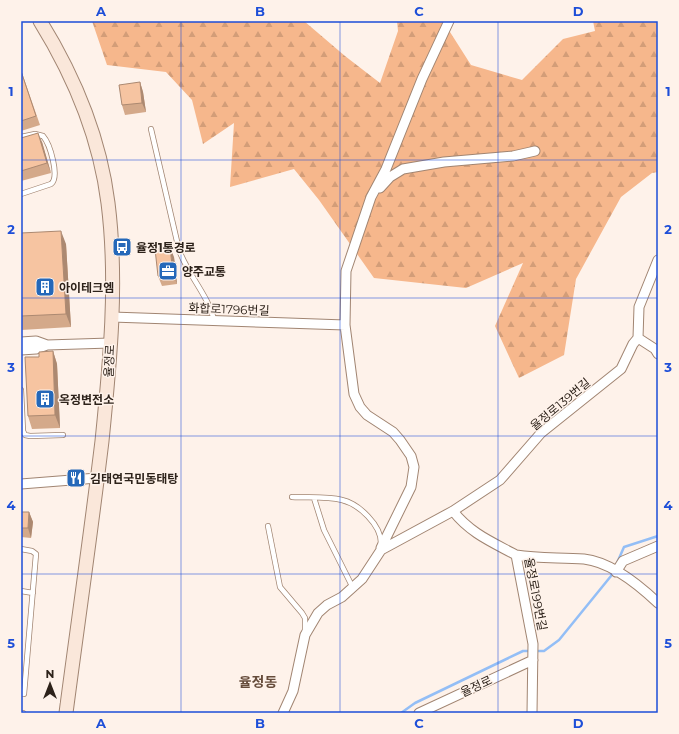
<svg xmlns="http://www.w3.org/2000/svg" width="679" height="734" viewBox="0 0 679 734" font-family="Montserrat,'Noto Sans KR',sans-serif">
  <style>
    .forest { fill: url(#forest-firs) }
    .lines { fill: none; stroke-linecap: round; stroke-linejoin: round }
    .stream { stroke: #93bef6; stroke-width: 2.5 }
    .lane-casing { stroke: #a18572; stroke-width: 6 }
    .street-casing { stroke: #a18572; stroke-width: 11 }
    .secondary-casing { stroke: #a18572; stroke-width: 15 }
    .lane { stroke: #fff; stroke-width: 4.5 }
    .street { stroke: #fff; stroke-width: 9 }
    .secondary { stroke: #fae7da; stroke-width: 13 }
    .wall { fill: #d4a98a }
    .shaded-wall { fill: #ac8971 }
    .building { fill: #f6c4a1; stroke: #ac8971 }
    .grid { fill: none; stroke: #1d4ed8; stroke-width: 1; stroke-opacity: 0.55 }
    .labels { text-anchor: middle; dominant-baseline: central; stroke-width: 3; stroke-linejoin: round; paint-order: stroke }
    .poi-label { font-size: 12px; font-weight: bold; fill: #2d221a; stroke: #fef2ea; text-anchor: start }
    .street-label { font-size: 12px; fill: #2d221a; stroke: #fef2ea }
    .quarter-label { font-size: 14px; font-weight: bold; fill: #664c3b; stroke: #fef2ea }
    .neatline { fill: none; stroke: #1d4ed8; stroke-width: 1.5 }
    .grid-label { font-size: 13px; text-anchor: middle; font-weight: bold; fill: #1d4ed8 }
  </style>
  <defs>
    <pattern id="forest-firs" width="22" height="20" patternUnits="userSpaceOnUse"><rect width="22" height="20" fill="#f6b78c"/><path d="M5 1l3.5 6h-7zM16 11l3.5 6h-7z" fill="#d39d78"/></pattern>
  </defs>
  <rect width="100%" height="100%" fill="#fef2ea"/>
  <path class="forest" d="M92,21H304L345,56L380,83L398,31L397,21H443L471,65L522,80L563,39L595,31L593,21H658V172L652,173L621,197L576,279L564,355L519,378L495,326L523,263L466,288L374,278L319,200L294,169L230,187L234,123L203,144L192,100L166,72L107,65Z"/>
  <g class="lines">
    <path class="stream" d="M617,563L624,547L658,536
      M536,651H544L559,640L611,576L613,571
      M401,713L415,703L523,651H531"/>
    <defs>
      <path id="lane" d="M151,129L179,250C188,275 208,295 214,320
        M21,137L35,134L43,136C50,144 60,177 51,184L21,194
        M21,390L23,431L25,435L30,436L63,435
        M292,497C308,498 327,496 342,500C359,504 381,525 381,543
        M314,498L324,530L353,588
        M268,526L280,587L302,613L305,618V631
        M21,549L32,551L36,554L24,694L21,693
        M21,591L33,593
        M21,713H23"/>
      <path id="street" d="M380,188L390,177L403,169L444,162L513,156L535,151
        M112,317L345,325
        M638,338L655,349L658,354
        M21,342L36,341L47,345
        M21,350L36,349L47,345L110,343
        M21,484L97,478
        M453,511C470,533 492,542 516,555L533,644L532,713
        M381,548L411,487L414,467L411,456L400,440L393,432L367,415L360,407L354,394L345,325L346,271L371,197L386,169L422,79L449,21
        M516,555C539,559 561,557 584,559C611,562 639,585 658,603
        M616,572L623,561L658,546
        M283,713L293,691L305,635L318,613L327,605L342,597L362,579L381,550L453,511L500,480L541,433L621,369L633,344L638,338L639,307L658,260
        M419,713L533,660"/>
      <path id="secondary" d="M40,21C74,76 100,139 108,203C118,282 110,362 102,441C91,532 78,622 66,713"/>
    </defs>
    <use href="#lane" class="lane-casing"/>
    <use href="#street" class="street-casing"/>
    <use href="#secondary" class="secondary-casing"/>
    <use href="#lane" class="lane"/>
    <use href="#street" class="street"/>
    <use href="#secondary" class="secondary"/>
  </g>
  <path class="wall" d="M21,70L40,125L21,131Z
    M140,82L143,92L146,112L125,115L122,105Z
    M21,138L42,142L51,173L21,181Z
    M21,233L66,244L71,327L21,330Z
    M174,257L177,284L162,286L158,276Z
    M53,351L57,364L60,428L32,429L28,416L39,357Z
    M21,512H29L33,522L31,538L21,537Z"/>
  <path class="shaded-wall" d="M140,82L143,92L146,112L142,103Z
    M38,133L42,142L51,173L47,163Z
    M61,231L66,244L71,327L66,314Z
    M170,247L174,257L177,284L173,274Z
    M53,351L57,364L60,428L55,415Z
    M29,512L33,522L31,538L28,528Z"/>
  <path class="building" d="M21,71L36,116L21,121Z
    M140,82L142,103L122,105L119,85Z
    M38,133L47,163L21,171V138Z
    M61,231L66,314L21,316V233Z
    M170,247L173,274L158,276L155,249Z
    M53,351L55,415L28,416L25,357H39V352Z
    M21,512H29L28,528H21Z"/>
  <path class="grid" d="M181,21V713M340,21V713M498,21V713M21,160H658M21,298H658M21,436H658M21,574H658"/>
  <defs>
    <symbol id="bus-square" viewBox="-11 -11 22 22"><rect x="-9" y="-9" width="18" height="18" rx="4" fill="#2568b9" stroke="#fef2ea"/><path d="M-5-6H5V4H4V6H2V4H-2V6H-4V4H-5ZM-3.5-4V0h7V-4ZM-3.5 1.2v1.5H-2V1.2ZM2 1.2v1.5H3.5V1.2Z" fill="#fff"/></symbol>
    <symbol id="office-square" viewBox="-11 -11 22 22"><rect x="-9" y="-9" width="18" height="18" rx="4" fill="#2568b9" stroke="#fef2ea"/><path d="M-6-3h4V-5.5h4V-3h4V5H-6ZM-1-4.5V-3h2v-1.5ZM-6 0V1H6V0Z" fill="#fff"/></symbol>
    <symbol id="building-square" viewBox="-11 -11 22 22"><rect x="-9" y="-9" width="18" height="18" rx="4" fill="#2568b9" stroke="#fef2ea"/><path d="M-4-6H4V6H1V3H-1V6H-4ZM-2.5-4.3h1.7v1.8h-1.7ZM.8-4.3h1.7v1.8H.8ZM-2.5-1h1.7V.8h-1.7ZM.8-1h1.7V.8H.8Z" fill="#fff"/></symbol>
    <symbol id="restaurant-square" viewBox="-11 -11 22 22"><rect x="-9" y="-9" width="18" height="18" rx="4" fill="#2568b9" stroke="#fef2ea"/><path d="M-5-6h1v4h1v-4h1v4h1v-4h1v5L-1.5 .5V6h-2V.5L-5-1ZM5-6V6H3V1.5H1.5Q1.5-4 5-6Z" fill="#fff"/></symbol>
  </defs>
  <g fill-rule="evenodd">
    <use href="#bus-square" x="111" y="236" width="22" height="22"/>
    <use href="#office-square" x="157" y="260" width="22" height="22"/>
    <use href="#building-square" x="34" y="276" width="22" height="22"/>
    <use href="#building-square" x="34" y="388" width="22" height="22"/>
    <use href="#restaurant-square" x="65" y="467" width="22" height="22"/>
  </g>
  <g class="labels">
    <g class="poi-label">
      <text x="136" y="247">율정1통경로</text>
      <text x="182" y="271">양주교통</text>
      <text x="59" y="287">아이테크엠</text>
      <text x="59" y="399">옥정변전소</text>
      <text x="90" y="478">김태연국민동태탕</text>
    </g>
    <g class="street-label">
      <text transform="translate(229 309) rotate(2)">화합로1796번길</text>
      <text transform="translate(109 361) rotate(-87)">율정로</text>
      <text transform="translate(560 404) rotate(-40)">율정로139번길</text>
      <text transform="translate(536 594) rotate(79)">율정로199번길</text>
      <text transform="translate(476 686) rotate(-25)">율정로</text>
    </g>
    <g class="quarter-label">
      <text x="258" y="682">율정동</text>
    </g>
  </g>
  <rect width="679" height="734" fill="none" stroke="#fef2ea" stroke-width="44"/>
  <g transform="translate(50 684)" stroke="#fef2ea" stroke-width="3" paint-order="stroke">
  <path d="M0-3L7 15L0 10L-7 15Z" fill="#2d221a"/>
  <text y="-6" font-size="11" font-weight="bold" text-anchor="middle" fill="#2d221a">N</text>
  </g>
  <rect x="22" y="22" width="635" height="690" class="neatline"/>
  <g class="grid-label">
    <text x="101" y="16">A</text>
    <text x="260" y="16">B</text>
    <text x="419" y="16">C</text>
    <text x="578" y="16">D</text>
    <text x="11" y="96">1</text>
    <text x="668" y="96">1</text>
    <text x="11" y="234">2</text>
    <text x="668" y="234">2</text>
    <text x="11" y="372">3</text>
    <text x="668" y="372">3</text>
    <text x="11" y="510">4</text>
    <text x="668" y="510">4</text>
    <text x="11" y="648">5</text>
    <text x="668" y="648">5</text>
    <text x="101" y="728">A</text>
    <text x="260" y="728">B</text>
    <text x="419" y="728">C</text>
    <text x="578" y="728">D</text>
  </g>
</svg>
